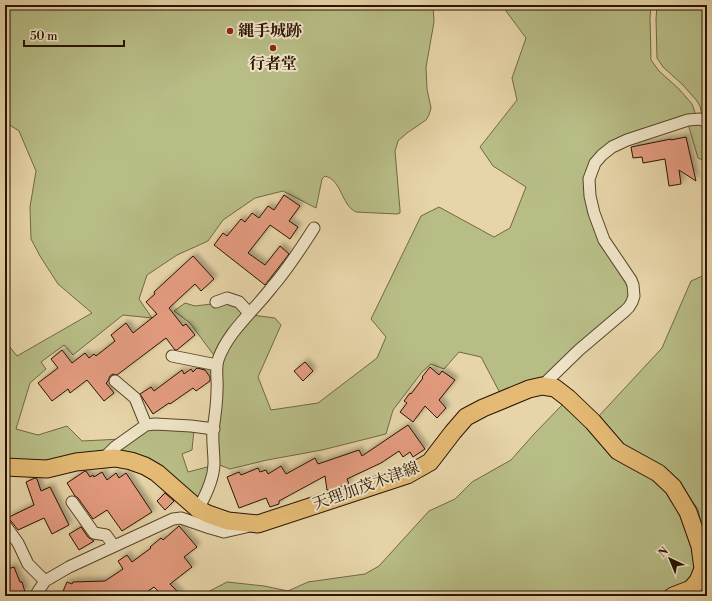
<svg xmlns="http://www.w3.org/2000/svg" width="712" height="601" viewBox="0 0 712 601" font-family="'Libre Bodoni','Noto Serif JP',serif">
  <style>
    .green { fill: #b8bd86; stroke: #716843 }
    .building { fill: #e39b7f; stroke: #2a1400; filter: url(#shadow) }
    .lines { fill: none; stroke-linecap: round; stroke-linejoin: round }
    .street-casing { stroke: #59442a; stroke-width: 13 }
    .primary-casing { stroke: #2a1400; stroke-width: 19 }
    .street { stroke: #efe4c7; stroke-width: 11 }
    .primary { stroke: #e4ba74; stroke-width: 17 }
    .poi-dot { fill: #8f2418; stroke: #efe4c7; stroke-width: 1.5 }
    .labels { text-anchor: middle; dominant-baseline: central; stroke-width: 4; stroke-linejoin: round; paint-order: stroke }
    .poi-label { font-size: 16px; font-weight: bold; fill: #2a1400; stroke: #efe4c7; text-anchor: start }
    .street-label { font-size: 16px; fill: #2a1400; stroke: #efe4c7 }
  </style>
  <defs>
    <filter id="shadow"><feDropShadow dx="3.5" dy="-3.5" stdDeviation="2" flood-color="#0004"/></filter>
  </defs>
  <rect width="100%" height="100%" fill="#e7d5a9"/>
  <filter id="stains"><feTurbulence type="fractalNoise" baseFrequency=".005" numOctaves="4"/><feColorMatrix values="0 0 0 0 .2 0 0 0 0 .09 0 0 0 0 .02 0 0 0 .5 -.17"/></filter>
  <radialGradient id="worn" r=".72"><stop offset=".6" stop-color="#630" stop-opacity="0"/><stop offset="1" stop-color="#630" stop-opacity=".3"/></radialGradient>
  <path class="green" d="M5,5H433L434,22L426,67L427,89L431,108L429,115L426,120L407,133L398,141L395,151L400,210V213L397,214L356,212C341,205 342,180 325,176L322,179L316,208L283,191L255,198L223,220L208,241L177,255L147,275L139,299L152,318L123,315L73,355L64,345L41,362L46,369L30,383L16,429L38,435L67,426L82,441L121,439L105,453L47,462H5V341L17,356L92,313L58,284L40,256L31,239L30,207L36,171L19,131L5,122Z
    M505,5H651L650,18L651,60L659,71L679,89L692,104L696,115L599,152L586,196L628,281L630,291L626,305L543,377L500,393L481,357L459,352L444,369L431,364L422,372L393,410L386,434L322,450L267,460L230,469L217,464L220,366L229,344L252,315L275,318L281,325L258,377L271,410L318,403L377,358L386,337L371,319L421,216L439,207L494,237L510,228L526,187L493,166L480,147L517,100L512,78L526,38L506,11Z
    M657,5H707V118L702,116L700,106L697,101L683,85L663,67L657,58L656,19Z
    M699,123L707,127V162L698,158L688,124Z
    M707,274V551L698,509L678,483L630,451L597,418L662,348L691,281Z
    M185,303L195,306L220,303L233,304L245,314L216,358L190,323L174,311Z
    M563,404L587,428L613,457L623,463L653,480L667,492L681,516L692,548L695,568L691,577L687,582L652,596H202V595L227,582L264,586L288,591L308,582L365,574L379,566L429,511L455,499L472,482L511,460L534,434Z
    M147,428L194,429L192,450L182,454L188,472L211,466L203,496H195L117,451Z"/>
  <path class="building" d="M686,137L696,181L679,170L681,184L669,186L665,159L643,163L642,157L633,158L631,147L671,139V140Z
    M284,195L300,206L289,221L298,227L290,239L270,225L248,253L265,265L280,246L289,254L265,285L214,245L223,233L227,236L241,219L245,222L252,213L259,218L268,206L274,210Z
    M193,256L214,279L201,291L195,284L169,308L183,326L186,324L195,335L177,350H175L166,338L117,375L113,374L110,376L108,381L106,383L114,393L104,401L87,380L70,393L68,389L52,401L38,383L58,368L51,359L62,350L72,363L85,353L89,358L94,354L96,356L115,341L111,335L126,323L133,333L157,314L146,302L155,294L154,292Z
    M305,362L313,371L303,381L294,371Z
    M430,367L439,375L442,371L455,380L439,400L446,408L437,418L425,406L413,422L400,412L407,403L404,401L410,393L411,394L423,378L422,377Z
    M197,368L205,370L210,377V381L196,391L193,388L170,404L169,403L153,414L140,394L151,387L154,391L182,370L184,374L191,369L193,372Z
    M408,425L425,449L413,457L410,452L403,457L399,451L381,463L347,479L349,484L330,490H327L325,476L279,501V504L270,507L266,498L239,508L227,477L239,472L241,475L258,468L260,472L266,470L268,474L281,466L286,474L315,458L318,464L359,450L362,456Z
    M85,471H86L90,477L93,475L94,477L102,472L107,480L116,473L119,478L126,473L152,512L122,531L107,510L93,519L78,498L75,496L67,483Z
    M35,478L37,479L41,491L50,487L69,525L52,534L44,518L18,530L11,521L7,518L34,505L26,482Z
    M165,493L174,501L165,510L157,501Z
    M179,526L197,547L184,557L192,567L170,584L182,596H163L154,587L141,596H61L67,582L72,584L73,582L105,581L123,569L118,561L127,555L132,562L151,548L150,547L161,538L163,540Z
    M81,527L88,537L94,541L79,550L69,534Z
    M14,567L20,582H22L25,592L16,596H5V570Z"/>
  <g class="lines">
    <defs>
      <path id="street" d="M216,302L227,298L239,302L249,313
        M172,356L217,365
        M115,381L135,398L146,425
        M542,386L579,350L625,311L629,307L632,302L634,296L633,285L631,280L604,240L594,213L590,196L589,179L595,163L602,155L612,147L627,140L688,120L700,119L707,122
        M103,459L115,447L146,425L155,424L191,426L214,429
        M72,502L94,533L106,535L114,546
        M198,509C206,495 214,479 214,463C214,452 212,441 213,430C215,417 217,404 217,390C218,381 215,370 218,360C228,331 254,311 272,287C288,269 301,248 314,228
        M5,525L18,543L28,564L45,581L35,596
        M45,581L69,567L173,519L181,518L210,528L224,532L246,527"/>
      <path id="primary" d="M5,467L47,469L76,462L115,458L131,461L145,466L157,473L198,509L208,514L228,521L258,524L407,475L430,462L453,432L466,417L483,408L529,389L542,386L555,388L568,398L593,422L618,451L627,456L658,473L673,487L688,512L700,546L703,569L698,581L691,589L673,596"/>
    </defs>
    <use href="#street" class="street-casing"/>
    <use href="#primary" class="primary-casing"/>
    <use href="#street" class="street"/>
    <use href="#primary" class="primary"/>
  </g>
  <g class="poi-dot">
    <circle cx="230" cy="31" r="4"/>
    <circle cx="273" cy="48" r="4"/>
  </g>
  <g class="labels">
    <g class="poi-label">
      <text x="238" y="31">縄手城跡</text>
      <text x="273" y="64" text-anchor="middle">行者堂</text>
    </g>
    <g class="street-label">
      <text transform="translate(366 486) rotate(-20)">天理加茂木津線</text>
    </g>
  </g>
  <rect width="712" height="601" fill="none" stroke="#e7d5a9" stroke-width="20"/>
  <rect x="6" y="6" width="700" height="589" fill="none" stroke="#2a1400" stroke-width="2"/>
  <rect x="10" y="10" width="692" height="581" fill="none" stroke="#2a1400"/>
  <g transform="translate(670 559) rotate(316)" stroke="#efe4c7" stroke-width="3" paint-order="stroke">
  <path d="M0-3L7 15L0 10L-7 15Z" fill="#2a1400"/>
  <text y="-6" font-size="11" font-weight="bold" text-anchor="middle" fill="#2a1400">N</text>
  </g>
  <path d="M24 40v6h100v-6" fill="none" stroke="#2a1400" stroke-width="2"/>
  <text x="30" y="40" font-size="12" fill="#2a1400" stroke="#efe4c7" stroke-width="3" paint-order="stroke">50 m</text>
  <rect width="100%" height="100%" filter="url(#stains)"/>
  <rect width="100%" height="100%" fill="url(#worn)"/>
</svg>
